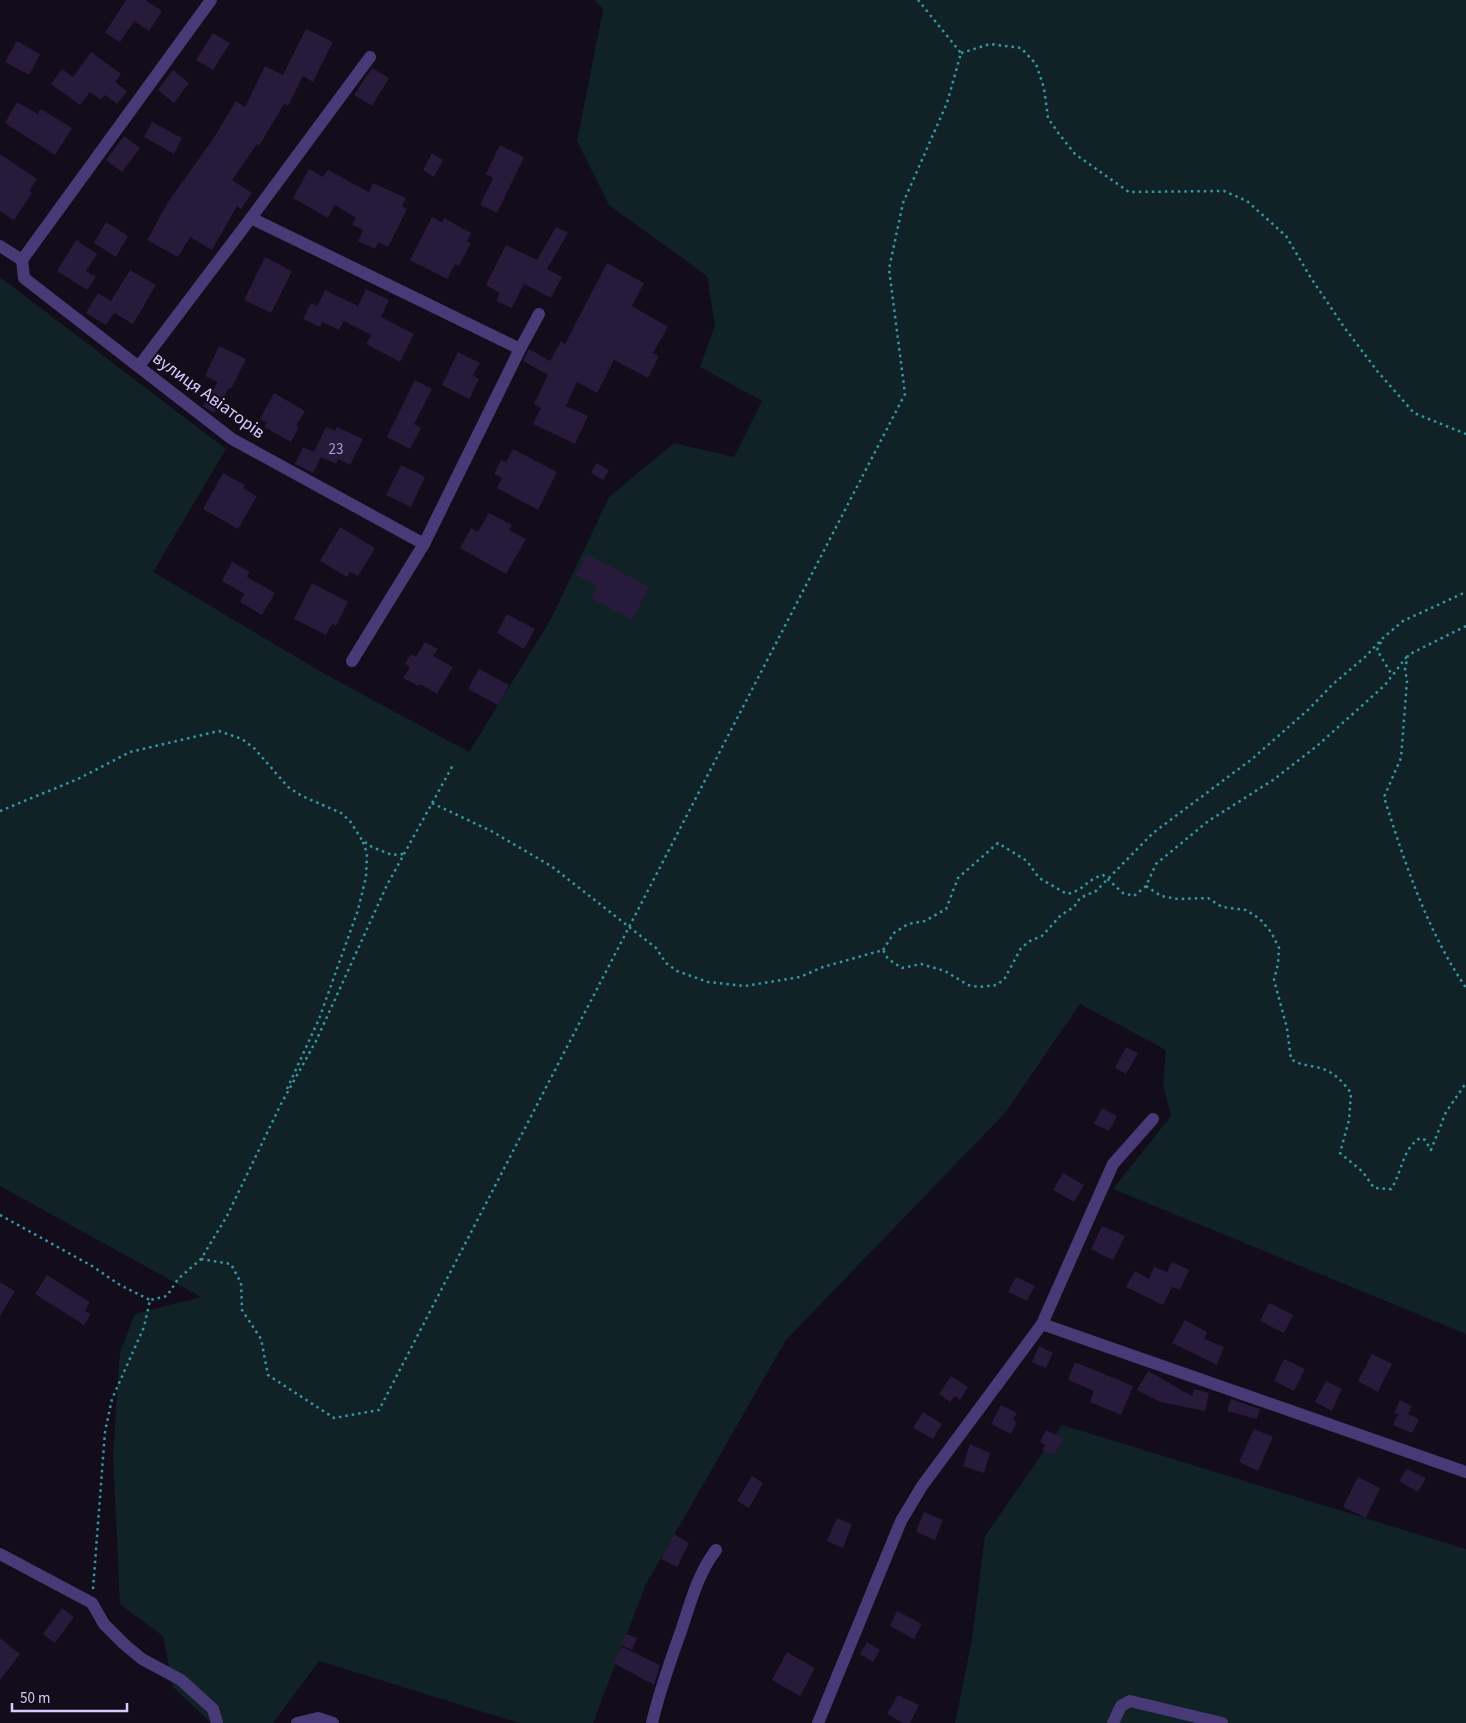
<svg xmlns="http://www.w3.org/2000/svg" width="1466" height="1723" font-family="'Source Sans 3',sans-serif">
  <style>
    .green { fill: #102225 }
    .building { fill: #271a3b }
    .lines { fill: none; stroke-linecap: round; stroke-linejoin: round }
    .path { stroke: #3497a5; stroke-width: 2.5; stroke-dasharray: 2.5 4; stroke-linecap: butt }
    .minor { stroke: #483a77; stroke-width: 12 }
    .labels { text-anchor: middle; stroke-width: 4; stroke-linejoin: round; paint-order: stroke }
    .number-label { font-size: 15px; fill: #ac9ecb }
    .street-label { font-size: 18px; fill: #d9cafb; stroke: #120c1b }
  </style>
  <rect width="100%" height="100%" fill="#120c1b"/>
  <g class="green">
    <polygon points="594,0 1466,0 1466,1334 1113,1189 1171,1116 1163,1085 1166,1050 1080,1004 1005,1113 786,1340 646,1584 593,1723 519,1723 319,1661 273,1723 211,1723 173,1687 163,1636 120,1604 113,1455 120,1352 135,1314 201,1297 0,1186 0,277 226,449 153,572 325,674 469,752 551,619 609,497 674,443 734,457 762,401 700,367 715,325 707,276 609,205 577,141 603,9"/>
    <polygon points="1062,1425 1466,1549 1466,1723 955,1723 972,1640 985,1536"/>
  </g>
  <g class="building">
    <polygon points="126,0 145,0 162,11 149,31 134,21 120,42 105,33"/>
    <polygon points="306,29 333,42 313,82 303,76 288,106 284,104 259,146 257,144 232,180 252,193 241,209 237,206 212,250 190,237 178,257 147,240 168,202 213,139 236,101 245,107 265,66 283,75"/>
    <polygon points="213,33 230,43 213,70 196,60"/>
    <polygon points="17,41 40,54 29,75 5,62"/>
    <polygon points="91,52 121,74 115,82 127,91 117,104 105,95 101,100 90,92 80,105 51,84 62,69 73,77"/>
    <polygon points="372,68 389,78 372,106 354,95"/>
    <polygon points="173,70 189,83 174,103 158,90"/>
    <polygon points="17,102 38,114 41,109 72,128 55,155 5,123"/>
    <polygon points="152,122 182,138 174,154 144,137"/>
    <polygon points="124,136 140,148 122,172 106,160"/>
    <polygon points="500,145 524,157 497,213 480,205 493,178 486,174"/>
    <polygon points="432,153 443,160 434,177 423,170"/>
    <polygon points="0,154 37,179 29,191 32,193 14,220 0,211"/>
    <polygon points="309,169 323,177 328,170 369,192 373,183 406,198 402,206 407,209 388,247 378,242 375,249 358,241 363,230 352,225 356,218 335,205 328,218 293,198"/>
    <polygon points="432,217 442,222 444,218 471,233 467,242 471,243 459,266 455,264 447,279 410,260"/>
    <polygon points="106,222 128,236 116,257 94,243"/>
    <polygon points="556,227 568,233 547,269 562,277 551,298 524,284 512,308 496,301 500,293 486,285 506,245 537,260"/>
    <polygon points="76,240 97,254 86,271 96,277 87,290 57,271"/>
    <polygon points="265,257 292,271 271,313 244,300"/>
    <polygon points="607,263 644,283 632,306 668,327 653,353 659,356 648,378 614,360 597,393 577,382 566,406 588,416 575,444 533,424 541,408 534,404 548,375 523,361 529,349 550,361 561,341 565,344"/>
    <polygon points="130,270 156,285 133,324 114,313 106,325 86,313 98,293 111,301"/>
    <polygon points="366,289 389,300 381,317 414,334 400,362 366,344 371,335 344,321 339,330 322,322 320,327 303,319 311,303 317,306 325,290 358,306"/>
    <polygon points="219,346 246,359 231,389 229,388 214,413 203,406 218,382 205,376"/>
    <polygon points="458,352 480,363 473,375 479,379 469,399 442,385"/>
    <polygon points="415,380 432,389 414,424 421,428 410,449 387,437"/>
    <polygon points="274,393 305,411 296,426 299,427 291,442 264,427 267,423 260,419"/>
    <polygon points="326,427 335,431 337,427 363,439 350,465 338,459 336,464 321,457 313,473 295,464 303,447 314,452"/>
    <polygon points="513,449 557,472 538,510 497,488 502,478 494,474 501,460 506,462"/>
    <polygon points="596,463 609,470 603,480 591,473"/>
    <polygon points="401,465 425,477 411,507 386,495"/>
    <polygon points="223,473 245,485 243,488 257,496 238,529 203,509"/>
    <polygon points="489,513 512,525 509,530 526,539 506,574 460,548 471,528 478,532"/>
    <polygon points="340,527 375,548 358,576 350,572 347,577 320,561"/>
    <polygon points="587,554 649,587 632,620 591,598 597,586 576,575"/>
    <polygon points="232,562 250,572 247,577 275,593 262,615 240,602 245,594 222,581"/>
    <polygon points="312,583 348,602 336,626 332,624 326,635 294,619"/>
    <polygon points="507,614 535,629 524,649 497,633"/>
    <polygon points="425,642 438,649 433,656 453,667 437,694 420,684 418,686 403,678 410,667 405,664 411,654 416,657"/>
    <polygon points="479,669 509,685 498,705 468,689"/>
    <polygon points="1126,1047 1138,1053 1126,1074 1115,1068"/>
    <polygon points="1102,1108 1117,1116 1109,1131 1094,1124"/>
    <polygon points="1063,1173 1084,1185 1074,1202 1053,1190"/>
    <polygon points="1102,1226 1125,1236 1113,1260 1091,1249"/>
    <polygon points="1172,1262 1189,1270 1180,1290 1172,1287 1163,1305 1126,1287 1135,1271 1149,1279 1154,1267 1167,1272"/>
    <polygon points="47,1275 90,1302 85,1311 91,1314 84,1325 35,1294"/>
    <polygon points="1016,1277 1035,1286 1027,1301 1008,1292"/>
    <polygon points="0,1282 15,1291 0,1316"/>
    <polygon points="1269,1303 1293,1315 1284,1333 1260,1321"/>
    <polygon points="1185,1320 1207,1332 1204,1339 1224,1347 1217,1365 1172,1343"/>
    <polygon points="1039,1346 1053,1353 1046,1368 1032,1362"/>
    <polygon points="1372,1354 1392,1364 1378,1392 1358,1381"/>
    <polygon points="1284,1359 1305,1369 1294,1391 1274,1381"/>
    <polygon points="1075,1362 1133,1386 1121,1415 1090,1402 1094,1391 1068,1380"/>
    <polygon points="1148,1371 1192,1396 1194,1389 1209,1393 1205,1411 1160,1402 1137,1390"/>
    <polygon points="951,1376 968,1387 960,1400 955,1396 950,1402 939,1394"/>
    <polygon points="1326,1381 1342,1389 1332,1411 1315,1402"/>
    <polygon points="1231,1399 1260,1409 1257,1419 1227,1411"/>
    <polygon points="1400,1400 1412,1406 1408,1414 1419,1419 1412,1433 1393,1425 1398,1414 1394,1413"/>
    <polygon points="1001,1405 1017,1413 1013,1420 1017,1422 1011,1434 991,1424"/>
    <polygon points="923,1412 942,1424 933,1439 913,1428"/>
    <polygon points="1254,1429 1273,1437 1258,1471 1239,1462"/>
    <polygon points="1046,1430 1064,1439 1054,1455 1042,1450 1045,1445 1040,1442"/>
    <polygon points="970,1444 990,1453 984,1473 963,1466"/>
    <polygon points="1407,1469 1426,1478 1418,1492 1399,1481"/>
    <polygon points="752,1476 763,1483 749,1508 737,1501"/>
    <polygon points="1358,1477 1380,1488 1366,1518 1343,1507"/>
    <polygon points="924,1512 943,1520 935,1540 916,1532"/>
    <polygon points="837,1518 852,1524 843,1548 827,1541"/>
    <polygon points="674,1534 689,1543 677,1567 661,1559"/>
    <polygon points="62,1608 74,1617 55,1643 43,1634"/>
    <polygon points="897,1611 922,1624 914,1639 890,1626"/>
    <polygon points="626,1634 637,1638 632,1650 621,1645"/>
    <polygon points="0,1638 20,1654 0,1680"/>
    <polygon points="867,1642 880,1650 873,1662 860,1654"/>
    <polygon points="622,1647 660,1665 654,1685 613,1663"/>
    <polygon points="787,1652 815,1668 800,1696 772,1680"/>
    <polygon points="898,1695 919,1705 910,1723 903,1723 887,1714"/>
  </g>
  <g class="lines">
    <g class="path">
      <polyline points="961,53 990,44 1021,48 1036,64 1044,88 1048,118 1059,134 1075,154 1129,192 1224,191 1247,201 1286,236 1311,278 1344,327 1378,372 1414,413 1466,434"/>
      <path d="M1466 626 1408 655 1405 669 1407 681 1401 758 1384 797C1405 864 1427 930 1466 988"/>
      <polyline points="1381,642 1377,650 1392,675"/>
      <polyline points="432,803 493,832 551,866 656,948 666,963 677,971 708,982 745,986 800,977 823,967 883,950 888,959 902,968 921,964 945,971 968,985 979,987 997,985 1005,978 1021,948 1030,941 1042,936 1061,915 1074,907 1080,898 1096,891 1153,833 1252,759 1309,709 1333,684 1365,657 1383,638 1403,621 1466,592"/>
      <polyline points="0,811 78,779 130,752 219,731 242,739 255,749 288,787 302,796 341,813 350,821 362,840 372,847 392,855 404,854"/>
      <path d="M1146 886 1161 896 1178 899 1208 898 1222 907 1246 910 1260 919 1271 932 1279 948 1278 964 1274 980 1287 1028 1291 1059C1302 1067 1316 1065 1328 1071 1338 1076 1345 1085 1351 1093L1349 1120 1340 1153 1363 1172 1374 1188 1391 1189C1402 1173 1402 1149 1420 1138L1425 1140 1431 1150 1446 1112 1466 1083"/>
      <path d="M883 950 894 933 908 924 925 921 946 909 958 878 998 843 1027 861 1039 878 1067 894C1085 890 1087 879 1103 875L1123 893 1134 896 1146 886 1156 864 1207 822 1273 780 1317 746 1385 685 1408 655"/>
      <polyline points="287,1089 319,1019 358,910 366,877 367,853 362,840"/>
      <polyline points="0,1215 92,1266 120,1285 150,1300"/>
      <polyline points="201,1259 231,1264 241,1283 242,1310 261,1339 268,1375 334,1418 379,1410 905,394 889,269 903,203 947,103 961,53 918,0"/>
      <polyline points="93,1589 105,1432 112,1399 144,1327 150,1300 167,1296 178,1279 201,1259 227,1216 281,1104 316,1041 387,885 453,765"/>
    </g>
    <g class="minor">
      <polyline points="251,218 370,57"/>
      <polyline points="0,246 22,260 24,278 232,439 424,544"/>
      <polyline points="22,260 211,0"/>
      <polyline points="520,349 539,314"/>
      <polyline points="139,366 251,218 520,349 424,544 352,661"/>
      <polyline points="1042,1324 1113,1164 1153,1119"/>
      <polyline points="0,1554 92,1603 104,1624 124,1644 142,1659 181,1680 213,1709 217,1723"/>
      <polyline points="297,1723 318,1718 333,1723"/>
      <path d="M652 1723C659 1692 670 1662 681 1631 690 1604 698 1573 716 1550"/>
      <polyline points="818,1723 901,1521 922,1486 1042,1324 1466,1472"/>
      <polyline points="1113,1723 1121,1706 1130,1701 1222,1723"/>
    </g>
  </g>
  <g class="labels">
    <g class="number-label">
      <text x="336" y="454">23</text>
    </g>
    <g class="street-label">
      <text transform="translate(209 395) rotate(36)" y="6">вулиця Авіаторів</text>
    </g>
  </g>
  <path d="M12 1703v8h115v-8" fill="none" stroke="#d9cafb" stroke-width="2.5"/>
  <text x="20" y="1703" font-size="15" fill="#d9cafb" stroke="#120c1b" stroke-width="4" paint-order="stroke">50 m</text>
</svg>
